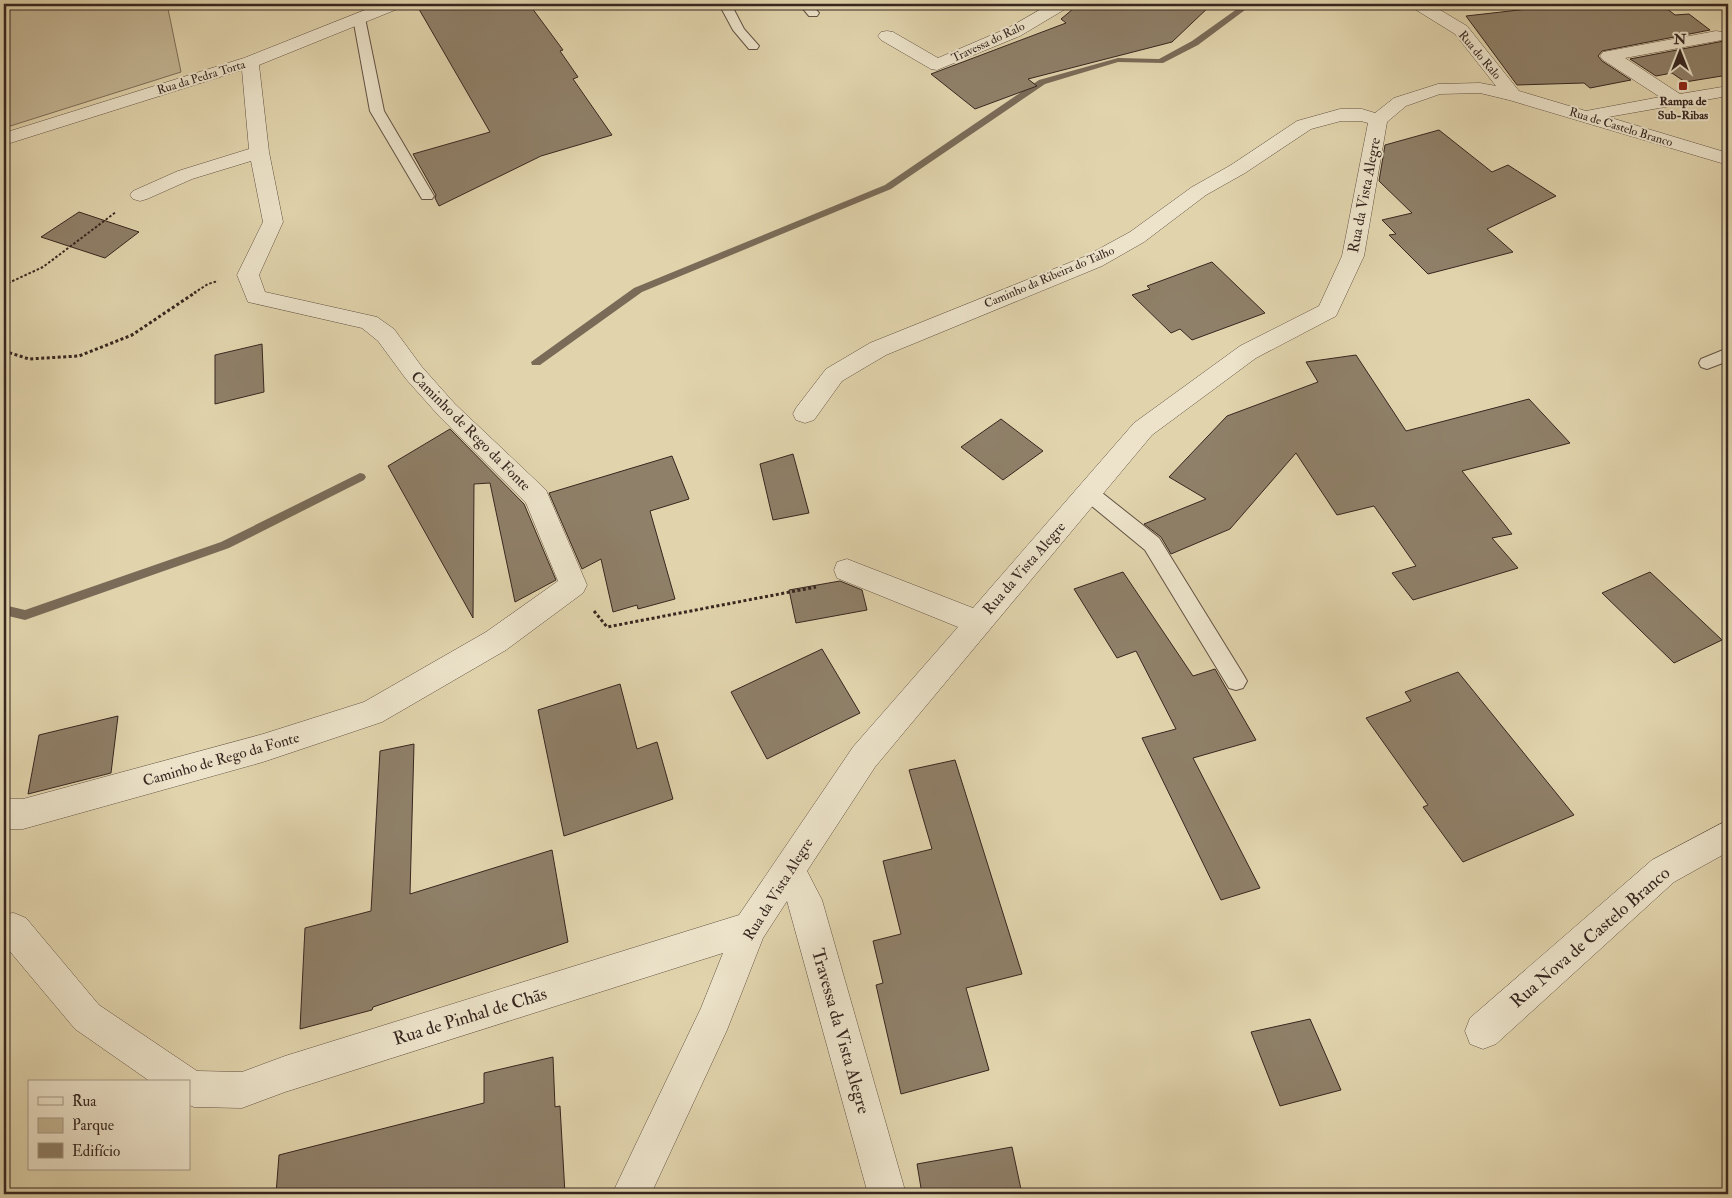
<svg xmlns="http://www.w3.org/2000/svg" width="1732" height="1198" font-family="'IM FELL Double Pica',serif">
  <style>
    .green { fill: #c4b695; stroke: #7e6e5a }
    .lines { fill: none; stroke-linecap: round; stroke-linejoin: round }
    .stream { fill: #7a6b58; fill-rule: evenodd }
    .building { fill: #8f8069; stroke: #372620 }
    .service-casing { stroke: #625243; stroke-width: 2 }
    .minor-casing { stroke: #625243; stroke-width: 1 }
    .path-far1 { stroke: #372620; stroke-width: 2; stroke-dasharray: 2.5 2; stroke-linecap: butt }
    .path { stroke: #372620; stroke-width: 3; stroke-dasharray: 3 2.5; stroke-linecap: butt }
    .service { fill: #ece3ca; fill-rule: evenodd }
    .minor { fill: #ece3ca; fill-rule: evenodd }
    .poi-dot { fill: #8f2418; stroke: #ece3ca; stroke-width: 2 }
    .labels { text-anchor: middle; stroke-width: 4; stroke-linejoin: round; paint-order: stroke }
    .far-street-label { font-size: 12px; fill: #372620; stroke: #ece3ca }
    .far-poi-label { font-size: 12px; font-weight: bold; fill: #372620; stroke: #ece3ca }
    .street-label { font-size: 15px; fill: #372620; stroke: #ece3ca }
    .near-street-label { font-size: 18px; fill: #372620; stroke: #ece3ca }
  </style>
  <rect width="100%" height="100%" fill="#e1d4ad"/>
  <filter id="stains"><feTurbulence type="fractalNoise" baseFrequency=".004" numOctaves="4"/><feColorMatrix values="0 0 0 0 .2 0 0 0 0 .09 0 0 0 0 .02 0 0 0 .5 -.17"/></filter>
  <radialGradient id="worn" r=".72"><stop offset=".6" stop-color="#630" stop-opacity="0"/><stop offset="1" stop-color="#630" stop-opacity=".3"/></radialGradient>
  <polygon class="green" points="4,4 167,4 181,72 4,128"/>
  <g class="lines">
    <g class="stream">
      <polygon points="1244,4 1253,4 1198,45 1163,63 1118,62 1045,84 891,189 642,292 540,365 532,365 531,362 634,288 885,185 1039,80 1118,58 1159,59 1192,41"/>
      <polygon points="360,473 364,474 366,477 364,480 229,548 25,620 4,615 4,605 25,610 221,542"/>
    </g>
  </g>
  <g class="building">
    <polygon points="416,4 529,4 563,50 560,51 578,77 573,79 612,135 541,156 439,206 435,198 436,195 413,154 490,132"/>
    <polygon points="1079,4 1212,4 1172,42 1028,79 1037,86 975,109 931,74 1066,23 1061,19"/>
    <polygon points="1572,4 1661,4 1675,15 1689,14 1710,30 1602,51 1598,56 1602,61 1631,80 1590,88 1584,83 1517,85 1466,16"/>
    <polygon points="1724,41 1728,45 1728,75 1685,82 1672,73 1656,76 1630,59"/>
    <polygon points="1439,130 1492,172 1508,165 1556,196 1487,229 1513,252 1428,274 1389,235 1396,234 1382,220 1412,213 1379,181 1385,145"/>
    <polygon points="79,212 139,232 105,258 41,237"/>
    <polygon points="1212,262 1265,313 1192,340 1180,329 1171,333 1132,295 1150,289 1147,286"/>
    <polygon points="262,344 264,392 215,404 215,355"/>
    <polygon points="1356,355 1406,431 1529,399 1570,443 1462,471 1512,534 1492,538 1518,568 1413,600 1392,573 1416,566 1374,506 1337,515 1296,453 1230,529 1171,554 1161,537 1144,524 1206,499 1169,477 1227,416 1318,382 1306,362"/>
    <polygon points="1001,419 1043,451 1003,480 961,447"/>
    <polygon points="450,429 524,504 556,580 515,602 490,483 474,484 473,618 388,466"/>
    <polygon points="793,454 809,513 773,520 760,464"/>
    <polygon points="672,456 689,499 650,511 675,599 638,609 637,605 613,612 601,559 582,569 549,493"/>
    <polygon points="1123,572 1193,676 1215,669 1256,740 1193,758 1260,888 1221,900 1142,738 1176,729 1136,651 1117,658 1074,589"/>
    <polygon points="1650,572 1722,640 1674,663 1602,593"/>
    <polygon points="840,581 862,590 867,610 796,623 789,590"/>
    <polygon points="822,649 860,713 767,759 731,692"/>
    <polygon points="1458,672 1574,815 1463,862 1423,807 1428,805 1366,718 1411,701 1405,692"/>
    <polygon points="620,684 637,749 657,742 673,799 564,836 538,710"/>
    <polygon points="118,716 111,773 28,794 39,735"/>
    <polygon points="414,744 410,894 552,850 568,942 373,1007 372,1010 300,1029 305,928 371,911 380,751"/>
    <polygon points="955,760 1022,974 966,988 989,1070 901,1094 876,985 883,983 873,941 901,934 883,861 932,849 909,770"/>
    <polygon points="1310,1019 1341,1090 1280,1106 1251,1032"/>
    <polygon points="553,1057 555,1107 560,1106 565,1194 276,1194 279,1155 484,1103 484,1073"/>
    <polygon points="1012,1147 1022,1194 922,1194 917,1164"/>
  </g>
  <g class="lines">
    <defs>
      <g id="service">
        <polygon points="719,4 731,4 744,29 759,46 757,49 749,49 733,30"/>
        <polygon points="799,4 811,4 819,13 817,16 809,16"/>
        <polygon points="359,14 365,18 384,111 434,196 432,199 422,199 370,111 353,18"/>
        <polygon points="1728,348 1728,361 1707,369 1701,367 1699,363 1701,359"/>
        <polygon points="1089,486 1096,488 1159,538 1243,674 1247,681 1243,688 1236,690 1229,688 1145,550 1082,498 1080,493 1082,488"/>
      </g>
      <g id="minor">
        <polygon points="380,4 402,4 400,8 259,65 269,152 283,222 259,275 265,292 377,317 394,329 422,367 455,404 546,490 587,585 583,593 506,650 382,722 263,762 23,829 4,829 4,799 23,799 263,734 364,702 486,632 558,581 526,503 439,416 406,379 378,341 362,328 248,302 237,275 263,222 251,161 192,179 147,199 140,201 133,199 130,195 133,191 178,171 249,149 242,70 4,145 4,133 244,58"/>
        <polygon points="1050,4 1069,4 1067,8 1020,36 937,70 931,69 881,40 878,36 881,32 887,31 893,32 938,58 1008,28"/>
        <polygon points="1411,4 1430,4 1467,26 1519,91 1586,111 1660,97 1603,60 1600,56 1603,52 1716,31 1722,32 1725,36 1722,40 1625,58 1680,94 1728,86 1728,96 1608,117 1728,153 1728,165 1509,100 1480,93 1440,94 1406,106 1387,122 1364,256 1336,316 1256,358 1152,435 875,767 807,871 822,900 906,1194 868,1194 787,901 763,938 727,1030 651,1194 612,1194 701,1008 723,953 285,1092 242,1108 194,1107 189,1105 189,1082 151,1082 75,1029 7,948 4,948 4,914 14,913 26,918 99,1005 197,1071 242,1072 285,1056 739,915 853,747 958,627 837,578 834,570 837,562 847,559 973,608 1134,423 1240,346 1319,306 1342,256 1368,123 1361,121 1341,121 1311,129 1245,173 1206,195 1144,242 1102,266 886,355 842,381 814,420 805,423 796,420 793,414 796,408 826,369 870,343 1086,256 1130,232 1192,187 1231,165 1297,121 1340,109 1362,109 1375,113 1394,98 1438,84 1480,83 1496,86 1455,34 1413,8"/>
        <polygon points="1728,820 1728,852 1674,882 1496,1044 1483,1049 1470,1044 1465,1031 1470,1018 1652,860"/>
      </g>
    </defs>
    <use href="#service" class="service-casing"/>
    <use href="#minor" class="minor-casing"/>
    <g class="path-far1">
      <polyline points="4,285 43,267 116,212"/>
      <polyline points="194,293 208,284 218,281"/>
    </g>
    <g class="path">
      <polyline points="4,351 29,359 79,356 132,335 196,292"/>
      <polyline points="594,611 607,627 816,587"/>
    </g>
    <use href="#service" class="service"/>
    <use href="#minor" class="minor"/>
  </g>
  <rect class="poi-dot" x="1678" y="81" width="10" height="10" rx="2.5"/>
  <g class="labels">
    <g class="far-street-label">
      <text transform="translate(988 42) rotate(-25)" y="4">Travessa do Ralo</text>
      <text transform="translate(1480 55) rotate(50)" y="4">Rua do Ralo</text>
      <text transform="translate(201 77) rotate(-17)" y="4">Rua da Pedra Torta</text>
      <text transform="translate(1621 127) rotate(17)" y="4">Rua de Castelo Branco</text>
      <text transform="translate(1049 277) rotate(-23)" y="4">Caminho da Ribeira do Talho</text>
    </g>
    <g class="far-poi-label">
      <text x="1683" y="105">Rampa de<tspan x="1683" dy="14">Sub-Ribas</tspan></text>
    </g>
    <g class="street-label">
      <text transform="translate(1364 195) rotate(-79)" y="5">Rua da Vista Alegre</text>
      <text transform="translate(471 431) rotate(45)" y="5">Caminho de Rego da Fonte</text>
      <text transform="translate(1024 568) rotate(-49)" y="5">Rua da Vista Alegre</text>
      <text transform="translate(221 759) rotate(-16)" y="5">Caminho de Rego da Fonte</text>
      <text transform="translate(778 889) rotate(-58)" y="5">Rua da Vista Alegre</text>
    </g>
    <g class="near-street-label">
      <text transform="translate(1590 937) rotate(-41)" y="6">Rua Nova de Castelo Branco</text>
      <text transform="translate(470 1016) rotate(-17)" y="6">Rua de Pinhal de Chãs</text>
      <text transform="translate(841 1031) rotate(74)" y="6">Travessa da Vista Alegre</text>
    </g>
  </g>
  <rect width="1732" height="1198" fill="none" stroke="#e1d4ad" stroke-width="20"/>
  <rect x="5" y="5" width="1722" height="1188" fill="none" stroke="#372620" stroke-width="2.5"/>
  <rect x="10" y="10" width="1712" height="1178" fill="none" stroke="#372620"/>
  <rect x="28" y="1080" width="162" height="90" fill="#ece3ca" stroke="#a49786"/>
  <rect x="38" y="1097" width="25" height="8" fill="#ece3ca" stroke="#a49786"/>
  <text x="72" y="1106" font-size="15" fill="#372620">Rua</text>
  <rect x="38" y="1118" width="25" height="15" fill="#c4b695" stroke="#a49786"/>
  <text x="72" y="1130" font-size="15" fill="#372620">Parque</text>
  <rect x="38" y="1143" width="25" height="15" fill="#8f8069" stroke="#a49786"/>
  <text x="72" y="1156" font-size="15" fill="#372620">Edifício</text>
  <g transform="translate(1680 52)" stroke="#ece3ca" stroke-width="4" paint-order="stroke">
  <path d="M0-4L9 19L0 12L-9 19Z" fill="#372620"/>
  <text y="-8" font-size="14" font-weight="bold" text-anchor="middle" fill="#372620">N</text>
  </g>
  <rect width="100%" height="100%" filter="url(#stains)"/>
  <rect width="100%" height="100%" fill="url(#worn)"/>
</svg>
